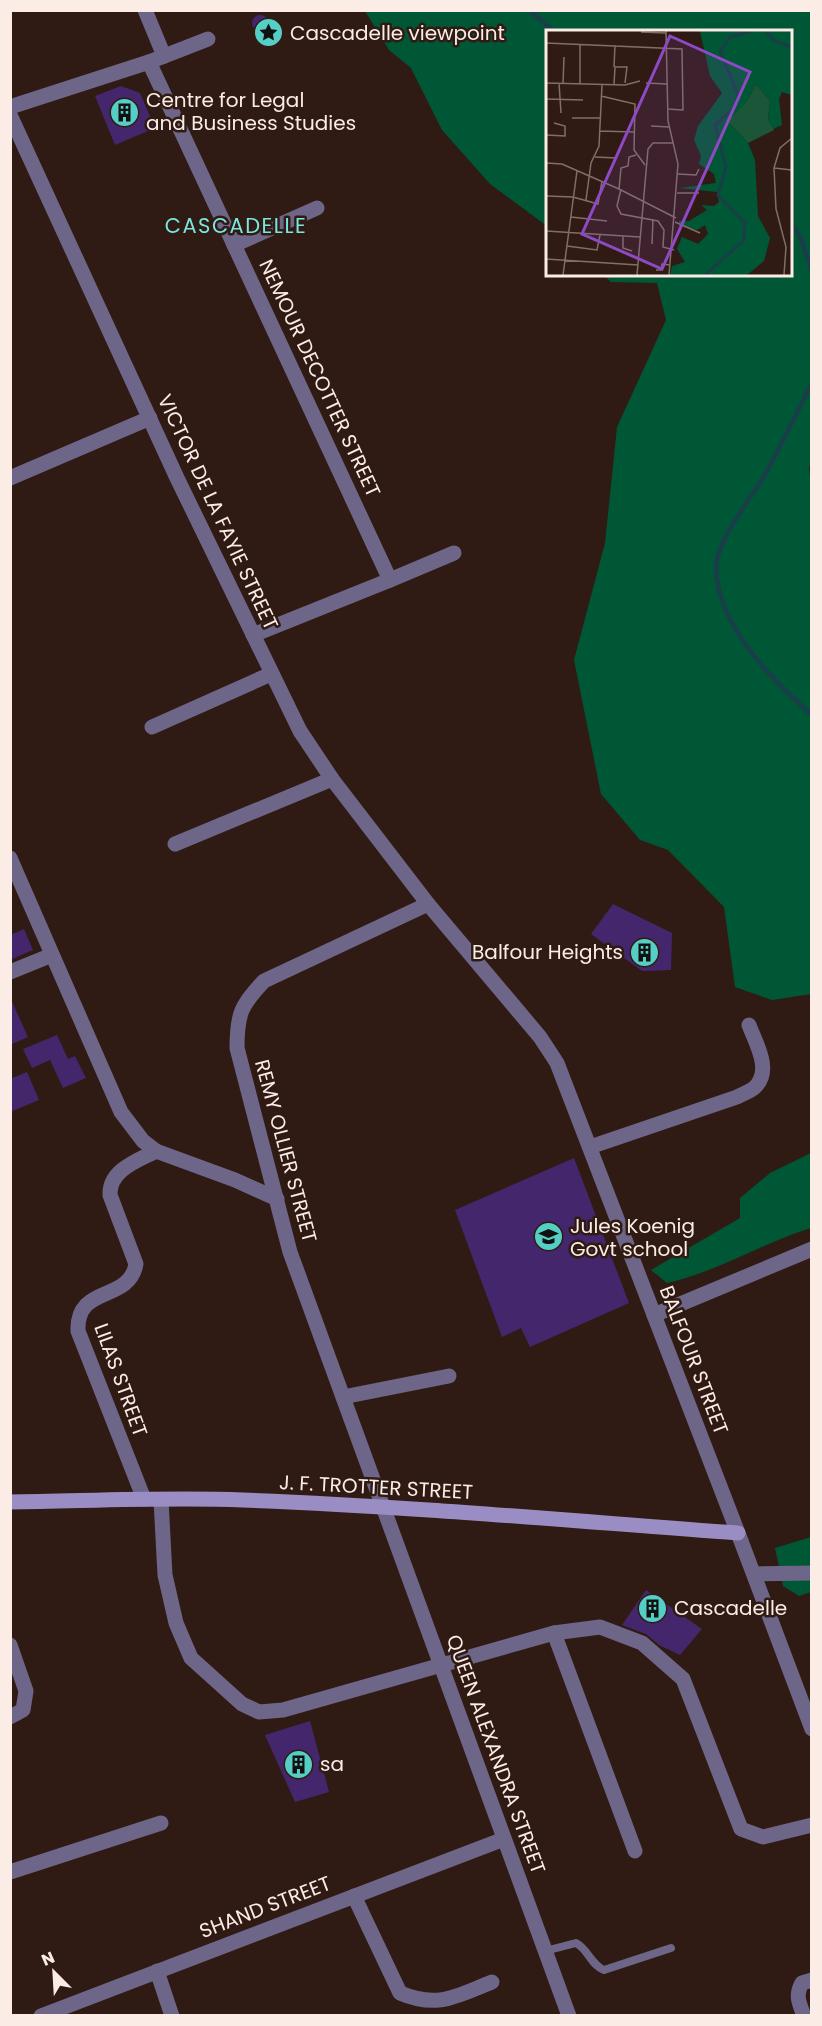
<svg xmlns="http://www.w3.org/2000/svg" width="822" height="2026" font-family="Poppins,sans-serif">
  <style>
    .forest { fill: #005735 }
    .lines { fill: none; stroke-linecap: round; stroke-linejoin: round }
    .stream { stroke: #1a3d4a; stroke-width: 4.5 }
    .building { fill: #44266c }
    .lane { stroke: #6e6688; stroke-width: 8 }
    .street { stroke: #6e6688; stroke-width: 15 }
    .secondary { stroke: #9a8dc3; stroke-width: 15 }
    .labels { text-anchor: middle; stroke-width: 5; stroke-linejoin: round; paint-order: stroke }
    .poi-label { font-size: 20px; fill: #fbece6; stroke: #2f1b13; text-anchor: start }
    .street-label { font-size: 20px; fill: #fbece6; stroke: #2f1b13 }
    .neighbourhood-label { font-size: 21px; letter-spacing: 1.5px; fill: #7be6de; stroke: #2f1b13 }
    .inset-river { fill: none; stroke: #1a3d4a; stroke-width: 3 }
    .inset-road { fill: none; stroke: #816f67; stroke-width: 1.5 }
    .view { fill: #8e49c5; fill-opacity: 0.15; stroke: #8e49c5; stroke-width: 3 }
    .inset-edge { fill: none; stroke: #fbece6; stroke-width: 3 }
  </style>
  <rect width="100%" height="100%" fill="#2f1b13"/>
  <g class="forest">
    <polygon points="365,11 811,11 812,460 809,467 812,499 811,994 772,1000 735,987 724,907 668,850 640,840 601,794 574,660 605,543 617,427 666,320 657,283 611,282 604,275 790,274 790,32 548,32 547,226 490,184 442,130 411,68 389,50"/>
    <path d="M811 1153V1228C762 1243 717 1272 667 1283L651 1270 740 1218V1198L770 1173Z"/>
    <polygon points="811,1537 811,1592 799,1596 783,1586 775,1548"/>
  </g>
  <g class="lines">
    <g class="stream">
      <polyline points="529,10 555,32"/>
      <polyline points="790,223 800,236 812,272"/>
      <path d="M812 383C797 412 783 441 768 469 754 496 715 540 716 569 718 626 772 680 812 715"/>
    </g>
  </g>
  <g class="building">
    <circle cx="260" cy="23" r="8"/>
    <polygon points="121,86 140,93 155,128 115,145 95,96"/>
    <polygon points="613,904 672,933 671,970 642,971 591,934"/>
    <polygon points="24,929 33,950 10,960 10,935"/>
    <polygon points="10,997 28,1037 10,1045"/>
    <polygon points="57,1035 68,1059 75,1056 86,1078 63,1088 50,1060 32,1068 23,1049"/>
    <polygon points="27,1072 39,1100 10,1112 10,1079"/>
    <polygon points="574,1158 629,1303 530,1347 521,1328 502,1337 455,1210"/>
    <polygon points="646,1590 702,1629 680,1655 659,1645 646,1634 622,1625"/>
    <polygon points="310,1721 329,1792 295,1802 265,1735"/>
  </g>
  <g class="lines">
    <path class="lane" d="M545 1951 576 1943C588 1949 591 1965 604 1970L671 1948"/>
    <g class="street">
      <polyline points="145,10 164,56"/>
      <polyline points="149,62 208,39"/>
      <polyline points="10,107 149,62 390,580 253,635"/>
      <polyline points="10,115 177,478 300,731 332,779 428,904 540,1037 557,1063 738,1533 812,1729"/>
      <polyline points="234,245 317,208"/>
      <polyline points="10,478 150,418"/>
      <polyline points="390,580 454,553"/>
      <polyline points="152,727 271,674"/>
      <polyline points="175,844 332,779"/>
      <polyline points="10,858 121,1112 143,1141 156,1151 235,1180 277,1199"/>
      <path d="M428 904 264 981C241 1005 237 1014 237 1048L290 1252 569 2016"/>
      <polyline points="10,972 52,955"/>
      <path d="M590 1147 737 1097C742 1094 749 1092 754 1088 773 1071 756 1044 749 1025"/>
      <polyline points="654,1315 812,1249"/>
      <polyline points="343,1397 449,1376"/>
      <path d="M144 1499 78 1331C76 1284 129 1303 136 1264L110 1195C109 1170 137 1161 156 1151"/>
      <polyline points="161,1500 165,1575 176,1623 191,1658 242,1704 259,1712 283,1710 554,1633 600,1627 642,1643 683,1679 741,1829 763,1837 812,1825"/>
      <polyline points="754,1574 812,1573"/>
      <polyline points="554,1633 635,1851"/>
      <polyline points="10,1645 26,1691 23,1710 10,1717"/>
      <polyline points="10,1872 161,1823"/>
      <path d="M354 1896 400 1993C438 2009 456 1996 492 1982"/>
      <polyline points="157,1971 172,2016"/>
      <polyline points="41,2016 504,1839"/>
      <path d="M804 2016C799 2003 795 1995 802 1983L812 1980"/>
    </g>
    <path class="secondary" d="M10 1502C88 1501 166 1497 243 1500 408 1506 573 1521 738 1533"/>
  </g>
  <defs>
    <symbol id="sight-disc" viewBox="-11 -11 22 22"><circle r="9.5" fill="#55cec6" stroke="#2f1b13"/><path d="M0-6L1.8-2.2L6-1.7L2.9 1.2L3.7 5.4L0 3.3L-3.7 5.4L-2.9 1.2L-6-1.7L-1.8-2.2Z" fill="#111"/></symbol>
    <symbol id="building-disc" viewBox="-11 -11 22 22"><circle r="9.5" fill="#55cec6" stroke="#2f1b13"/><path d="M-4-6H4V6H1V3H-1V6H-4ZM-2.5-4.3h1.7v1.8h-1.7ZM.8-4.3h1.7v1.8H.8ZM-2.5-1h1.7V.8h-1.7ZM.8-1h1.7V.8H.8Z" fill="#111"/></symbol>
    <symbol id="school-disc" viewBox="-11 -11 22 22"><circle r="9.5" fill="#55cec6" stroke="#2f1b13"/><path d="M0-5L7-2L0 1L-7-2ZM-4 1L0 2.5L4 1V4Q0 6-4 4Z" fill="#111"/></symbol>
  </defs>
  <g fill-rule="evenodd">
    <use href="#sight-disc" x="252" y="16" width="33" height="33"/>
    <use href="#building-disc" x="108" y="96" width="33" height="33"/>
    <use href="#building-disc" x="628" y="936" width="33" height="33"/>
    <use href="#school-disc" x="532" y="1220" width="33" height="33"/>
    <use href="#building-disc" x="636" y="1592" width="33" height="33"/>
    <use href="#building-disc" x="282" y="1748" width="33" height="33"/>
  </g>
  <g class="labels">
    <g class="poi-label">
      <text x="290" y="40">Cascadelle viewpoint</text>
      <text x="146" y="107">Centre for Legal<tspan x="146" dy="23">and Business Studies</tspan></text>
      <text x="623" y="959" text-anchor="end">Balfour Heights</text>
      <text x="570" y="1233">Jules Koenig<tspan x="570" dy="23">Govt school</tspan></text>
      <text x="674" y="1615">Cascadelle</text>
      <text x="320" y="1771">sa</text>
    </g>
    <g class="street-label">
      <text transform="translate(320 378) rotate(65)" y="7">NEMOUR DECOTTER STREET</text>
      <text transform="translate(218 512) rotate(65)" y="7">VICTOR DE LA FAYIE STREET</text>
      <text transform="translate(286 1151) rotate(75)" y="7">REMY OLLIER STREET</text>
      <text transform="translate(694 1360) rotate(69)" y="7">BALFOUR STREET</text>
      <text transform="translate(121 1380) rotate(70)" y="7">LILAS STREET</text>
      <text transform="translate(376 1487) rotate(3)" y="7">J. F. TROTTER STREET</text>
      <text transform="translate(496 1754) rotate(70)" y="7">QUEEN ALEXANDRA STREET</text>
      <text transform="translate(265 1907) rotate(-21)" y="7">SHAND STREET</text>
    </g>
    <g class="neighbourhood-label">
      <text x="236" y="233">CASCADELLE</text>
    </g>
  </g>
  <g transform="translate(546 30)">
    <rect width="246" height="246" fill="#2f1b13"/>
    <path d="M210 54 224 71 222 89 228 100 202 113 181 91 203 68Z" fill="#1c5639"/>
    <path d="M154 1H246V65L236 62 233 69 236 95 227 99 222 89 224 71 210 54 201 72 181 91 202 113 209 130 212 186 224 208 218 231 201 245H124L126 236 139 232 131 219 136 207 152 214 162 204 159 195 151 200 133 196V191H143L161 180 155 175 168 176 173 172 171 162 133 158 170 153 168 144 153 134 155 126 148 110 152 96 176 63 164 46Z" fill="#005735"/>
    <path class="inset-river" d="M220 1 228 11 246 17M159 245 198 210 199 193 172 165 180 137 169 95 188 78 192 64 174 22 184 7 206 1"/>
    <path class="inset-road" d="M120 1 122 91 132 134 123 245M95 2 120 3M0 13 136 19 137 80 121 79M68 37 69 15M0 53 79 55 94 51M13 53 15 83M100 53 121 54M17 54 18 27M34 54V14M68 55 69 37H81L79 53M55 66 89 74 88 120 99 135M0 69 37 70M26 88H54M105 96 123 97M54 101 88 102M0 105 19 106V96L8 93M49 127 71 128M0 133 16 134 73 159 130 188M228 138 246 140M132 144 150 145 153 139M73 159 75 138 82 136 83 127 90 125M75 159 71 176 75 184 112 191 118 200 117 217 128 220M131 163H153M0 166 27 167 52 174 56 151M40 170 45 133 53 116 56 55M25 187 61 191M129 192 154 203M0 201 94 207M77 206V218L86 221M106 214 107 189M21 216 51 220 54 205M0 229 92 235M110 240H115L116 234 124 235M17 245 31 141M91 245 102 119 107 113H127M238 245 240 217 230 179 228 138 234 118 246 108"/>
    <path class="view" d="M124 6 204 42 116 239 36 204Z"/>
    <rect width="246" height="246" class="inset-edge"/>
  </g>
  <rect width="822" height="2026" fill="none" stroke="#fbece6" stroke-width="24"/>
  <g transform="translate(54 1972) rotate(336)" stroke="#2f1b13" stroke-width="4.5" paint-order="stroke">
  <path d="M0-4.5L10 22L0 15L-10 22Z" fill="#fbece6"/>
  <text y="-9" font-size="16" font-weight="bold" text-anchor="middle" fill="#fbece6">N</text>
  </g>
</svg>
